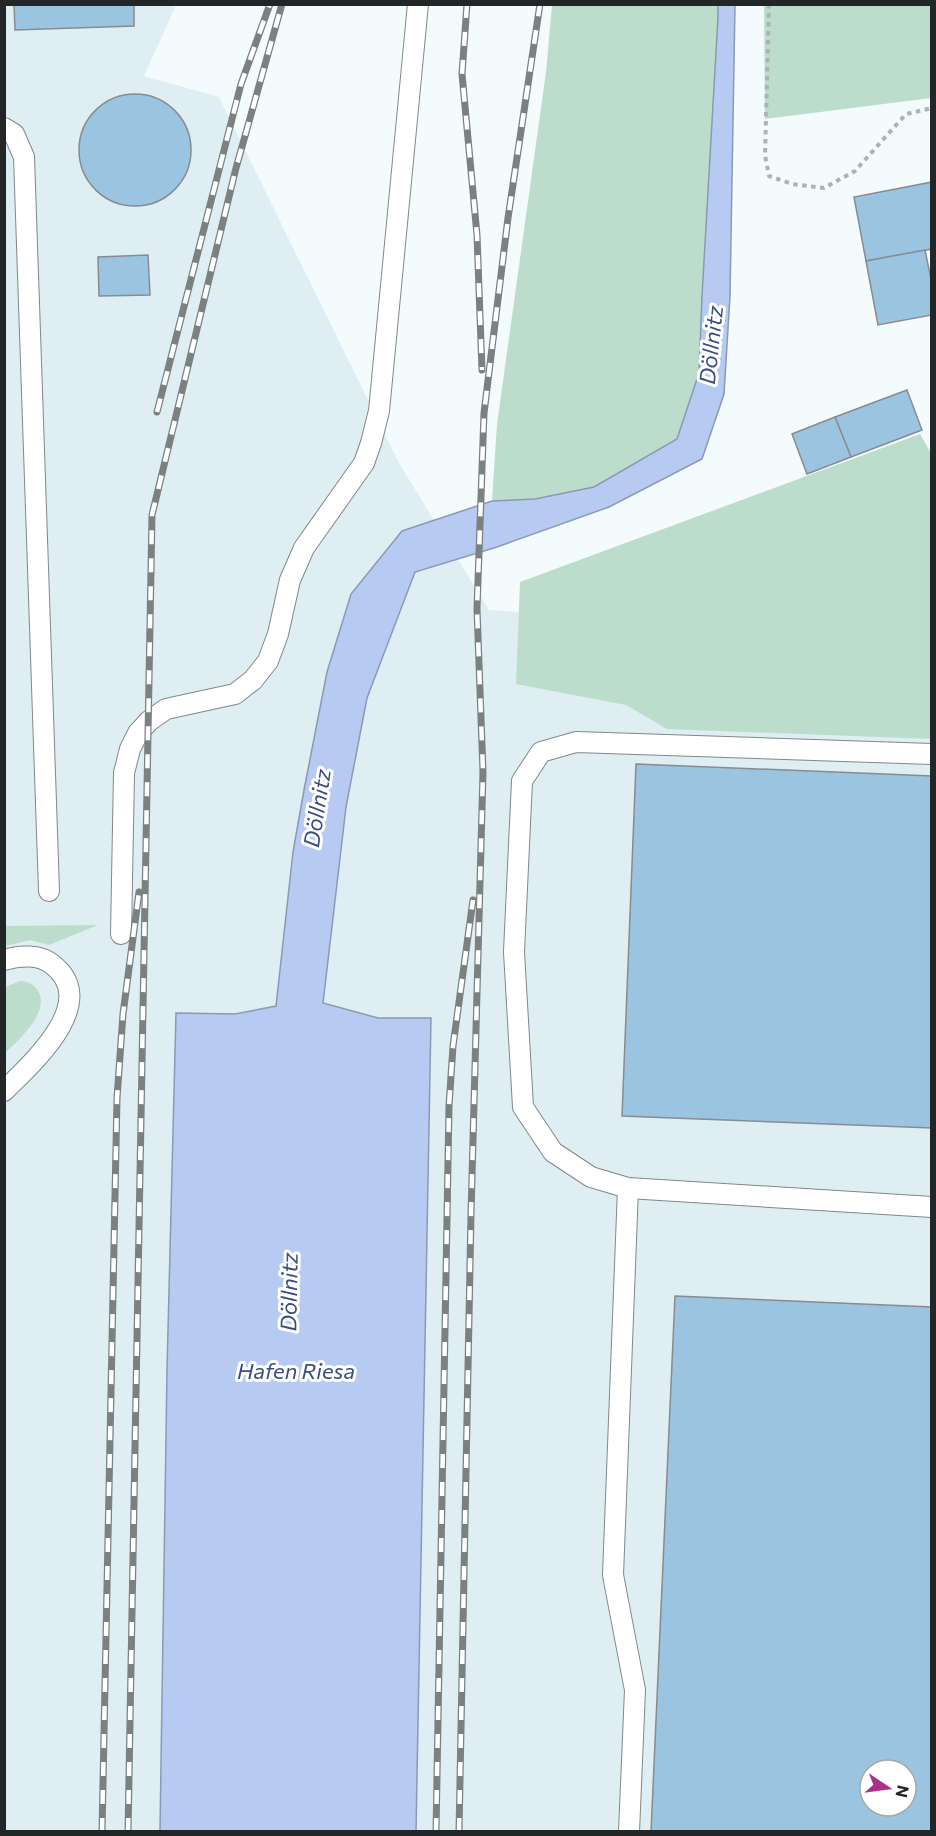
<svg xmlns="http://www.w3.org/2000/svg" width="936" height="1836" font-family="Commissioner,sans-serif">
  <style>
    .built { fill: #deeef2; fill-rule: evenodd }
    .green { fill: #bcddcc }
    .water { fill: #b7caf1; stroke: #8b99b4; stroke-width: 1.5 }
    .building { fill: #9bc4e1; stroke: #878c90; stroke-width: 1.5; fill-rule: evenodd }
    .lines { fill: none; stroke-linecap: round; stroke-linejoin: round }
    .service-casing { stroke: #818889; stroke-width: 22 }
    .path { stroke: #adb2b4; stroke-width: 4; stroke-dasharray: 4.5 4.5; stroke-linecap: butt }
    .service { stroke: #fff; stroke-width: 20 }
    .rail-casing { stroke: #7b8081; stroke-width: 7 }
    .rail { stroke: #fff; stroke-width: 4.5; stroke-dasharray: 14; stroke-linecap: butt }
    .labels { text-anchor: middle; stroke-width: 6; stroke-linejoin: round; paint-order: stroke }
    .water-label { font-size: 22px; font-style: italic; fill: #384e82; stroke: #fff }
  </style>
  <rect width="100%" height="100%" fill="#f4fbfd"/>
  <path class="built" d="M5 5H176L144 76 219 97 399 463 489 610 931 637V1831H416L431 1018H378L323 1003 276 1006 235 1014H229L170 1324 167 1370 160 1831 5 1832ZM870 1770H906V1806H870Z"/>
  <g class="green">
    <polygon points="552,5 718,5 718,17 702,296 699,373 677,439 594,487 535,499 492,501 497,424 546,72"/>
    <polygon points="764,5 931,5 931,98 765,119"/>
    <polygon points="920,434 932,455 931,739 667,729 626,705 516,684 520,582"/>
    <polygon points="98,925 49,945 30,940 5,946 5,926"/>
    <path d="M20 981C29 982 35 984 39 993 49 1013 18 1041 5 1053V987Z"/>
  </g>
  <polygon class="water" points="718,5 735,5 730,296 724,394 702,459 609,507 497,547 415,572 367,698 346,807 323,1003 378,1018 431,1018 416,1831 160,1831 167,1370 176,1013 235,1014 276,1006 293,852 304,790 327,672 351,594 402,531 492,501 535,499 594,487 677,439 699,373 702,296 718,17"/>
  <g class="building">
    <polygon points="14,4 134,4 134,26 15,30"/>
    <circle cx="135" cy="150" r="56"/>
    <polygon points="932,182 932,249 866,261 854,197"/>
    <polygon points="925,250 932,284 932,315 878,325 866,261"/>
    <polygon points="148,255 150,295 99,296 98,257"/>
    <polygon points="907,390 922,430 851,457 835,417"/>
    <polygon points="835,417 851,457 807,474 792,434"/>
    <polygon points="636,764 932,776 932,1128 622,1116"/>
    <path d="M675 1296 932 1307V1832H651ZM870 1770H906V1806H870Z"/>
  </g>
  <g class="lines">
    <defs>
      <g id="service">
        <polyline points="4,128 14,134 24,157 49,891"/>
        <polyline points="932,754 576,742 541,752 522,781 514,952 523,1107 553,1152 591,1177 628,1188 932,1207"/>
        <polyline points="121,934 124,773 130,749 138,733 149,721 166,709 235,694 253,680 268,661 278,634 290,580 304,548 364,463 371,443 379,411 418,4"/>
        <path d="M4 960C20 955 40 954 53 965 101 1003 31 1064 4 1091"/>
        <polyline points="628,1188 613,1575 635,1690 629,1832"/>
      </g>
    </defs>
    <use href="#service" class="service-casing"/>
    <polyline class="path" points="769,4 765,155 769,176 792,184 824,188 855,171 906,114 932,108"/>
    <use href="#service" class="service"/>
    <defs>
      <g id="rail">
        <polyline points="467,4 462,74 477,235 482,370"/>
        <polyline points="157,412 241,84 270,4"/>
        <polyline points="102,1832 117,1098 123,1014 139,892"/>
        <polyline points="128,1832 152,515 236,168 282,4"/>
        <polyline points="436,1832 449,1106 453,1046 473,900"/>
        <polyline points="459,1832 471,1214 483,772 477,609 484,413 508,218 540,4"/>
      </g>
    </defs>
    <use href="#rail" class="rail-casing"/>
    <use href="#rail" class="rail"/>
  </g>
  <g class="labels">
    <g class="water-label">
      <text transform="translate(711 345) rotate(-84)" y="8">Döllnitz</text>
      <text transform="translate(317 808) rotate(-81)" y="8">Döllnitz</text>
      <text transform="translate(289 1292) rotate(-89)" y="8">Döllnitz</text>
      <text x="296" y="1379">Hafen Riesa</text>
    </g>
  </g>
  <rect width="936" height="1836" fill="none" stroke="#232626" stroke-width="12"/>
  <g transform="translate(888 1788) rotate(103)"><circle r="28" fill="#ffffff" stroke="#a7a8a8" stroke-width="1.5"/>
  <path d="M0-4.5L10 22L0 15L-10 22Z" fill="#aa3186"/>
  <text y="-9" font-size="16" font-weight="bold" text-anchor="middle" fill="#232626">N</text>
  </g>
</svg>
